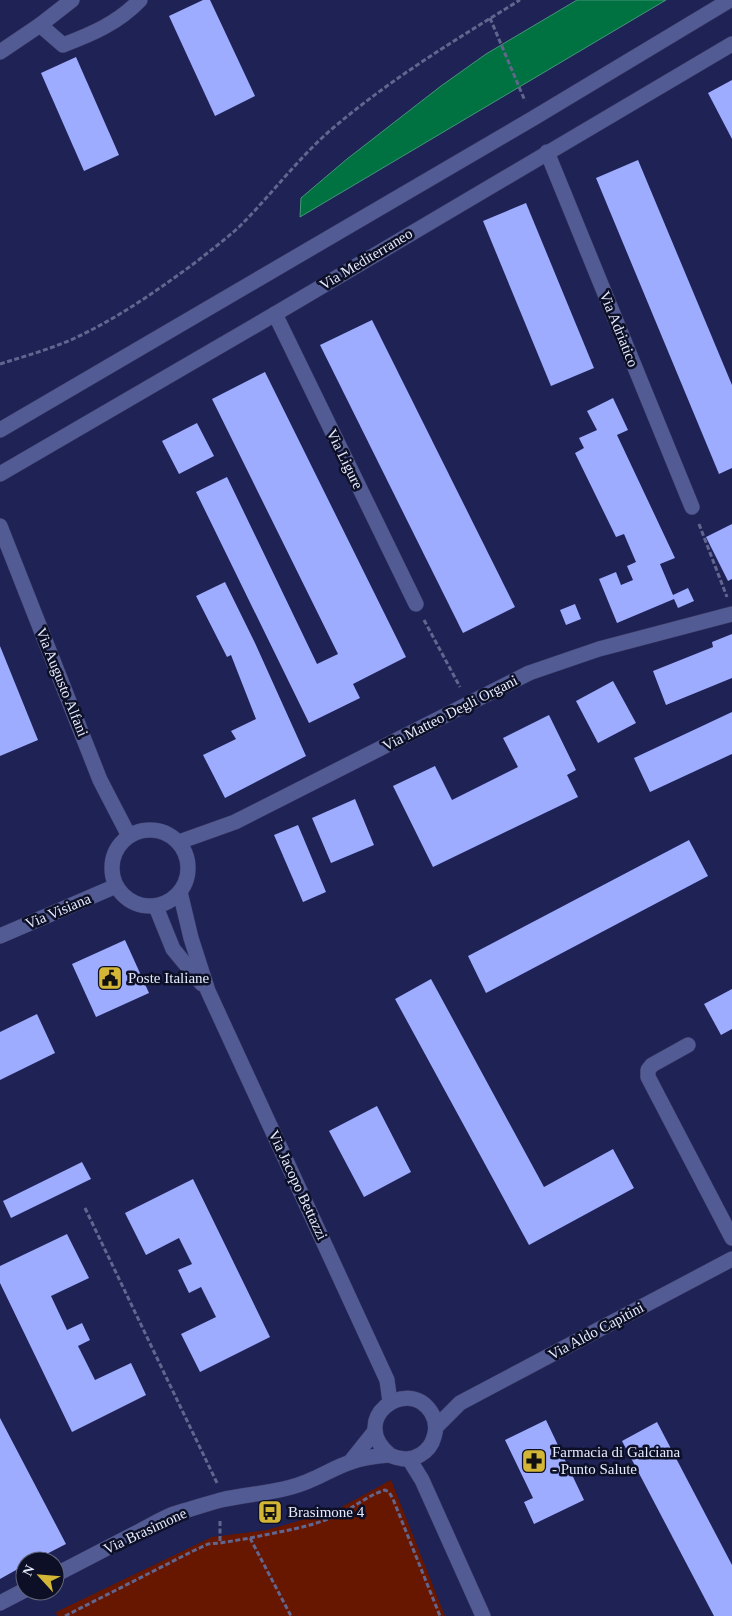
<svg xmlns="http://www.w3.org/2000/svg" width="732" height="1616" font-family="Georgia,serif">
  <style>
    .green { fill: #671600 }
    .water { fill: #007241; stroke: #45967a }
    .building { fill: #9eacff }
    .lines { fill: none; stroke-linecap: round; stroke-linejoin: round }
    .minor-casing { stroke: #3a3964; stroke-width: 16 }
    .path { stroke: #62668f; stroke-width: 3; stroke-dasharray: 5 2.5; stroke-linecap: butt }
    .minor { stroke: #525b93; stroke-width: 15 }
    .labels { text-anchor: middle; stroke-width: 5; stroke-linejoin: round; paint-order: stroke }
    .street-label { font-size: 15px; fill: #e5eafe; stroke: #0c0f25 }
    .poi-label { font-size: 15px; fill: #e5eafe; stroke: #0c0f25; text-anchor: start }
  </style>
  <rect width="100%" height="100%" fill="#1e2255"/>
  <polygon class="green" points="391,1480 445,1616 57,1616 56,1612 212,1537 267,1530 336,1510"/>
  <polygon class="water" points="577,0 666,0 300,217 301,198 347,159 441,86 486,54"/>
  <g class="building">
    <polygon points="203,0 210,0 255,96 215,116 169,16"/>
    <polygon points="76,57 119,155 84,171 41,73"/>
    <polygon points="732,80 732,139 708,93"/>
    <polygon points="638,160 732,385 732,468 719,474 596,178"/>
    <polygon points="526,203 594,368 551,386 483,221"/>
    <polygon points="372,320 515,607 463,633 320,345"/>
    <polygon points="265,372 406,657 353,684 360,698 309,723 196,492 227,477 317,664 338,654 212,399"/>
    <polygon points="613,398 628,430 617,435 675,558 660,564 673,595 688,588 694,601 678,608 674,599 617,623 599,579 616,572 621,585 633,580 627,566 636,562 624,534 616,537 575,453 584,448 579,438 597,430 587,411"/>
    <polygon points="197,423 214,456 179,474 162,441"/>
    <polygon points="732,524 732,579 728,581 706,537"/>
    <polygon points="225,582 255,643 306,756 225,798 203,755 236,739 231,731 256,719 231,655 227,657 196,596"/>
    <polygon points="575,604 581,619 566,625 560,610"/>
    <polygon points="732,634 732,678 666,705 653,671 713,647 712,642"/>
    <polygon points="0,646 38,740 0,756"/>
    <polygon points="613,681 636,723 598,743 576,701"/>
    <polygon points="732,712 732,754 650,792 634,758"/>
    <polygon points="549,715 576,770 567,775 578,797 433,867 393,786 435,766 452,800 518,767 503,738"/>
    <polygon points="355,799 374,845 331,863 312,818"/>
    <polygon points="298,825 326,892 303,902 274,835"/>
    <polygon points="689,840 708,876 486,993 468,956"/>
    <polygon points="125,940 149,993 96,1017 72,964"/>
    <polygon points="431,979 544,1187 613,1149 634,1188 529,1245 395,999"/>
    <polygon points="732,989 732,1029 721,1035 704,1004"/>
    <polygon points="37,1014 55,1053 0,1080 0,1032"/>
    <polygon points="377,1106 411,1172 364,1197 329,1131"/>
    <polygon points="82,1162 91,1179 11,1218 3,1201"/>
    <polygon points="193,1179 270,1337 200,1372 181,1334 216,1317 201,1287 189,1293 178,1270 192,1264 179,1238 146,1255 125,1213"/>
    <polygon points="67,1234 89,1278 51,1296 67,1330 82,1323 90,1340 78,1346 95,1380 131,1363 146,1395 72,1432 0,1283 0,1266"/>
    <polygon points="0,1418 66,1544 33,1561 25,1561 25,1565 0,1579"/>
    <polygon points="546,1420 584,1500 534,1524 524,1502 533,1498 505,1440"/>
    <polygon points="657,1422 732,1565 732,1616 714,1616 622,1441"/>
  </g>
  <g class="lines">
    <defs>
      <g id="minor">
        <path d="M40 25 63 45C92 34 118 23 140 0"/>
        <polyline points="0,52 40,25 72,0"/>
        <polyline points="547,152 692,507"/>
        <polyline points="275,314 416,604"/>
        <polyline points="0,430 532,119 730,0"/>
        <polyline points="0,474 275,314 732,44"/>
        <polyline points="0,526 100,780 129,836"/>
        <circle cx="150" cy="868" r="38"/>
        <polyline points="179,842 235,822 529,673 599,649 732,614"/>
        <polyline points="180,892 191,938 208,991 387,1380 390,1402"/>
        <polyline points="156,907 173,949 202,984"/>
        <polyline points="0,936 116,886"/>
        <polyline points="688,1045 652,1065 648,1070 648,1077 732,1238"/>
        <polyline points="436,1427 460,1403 732,1259"/>
        <polyline points="409,1459 422,1480 483,1616"/>
        <polyline points="351,1461 375,1431"/>
        <path d="M55 1575C82 1561 109 1547 136 1533 149 1527 163 1517 177 1513 191 1509 206 1504 221 1500 251 1493 284 1493 313 1479 325 1474 338 1466 351 1462 361 1458 377 1456 388 1455 392 1455 395 1458 399 1458 414 1462 430 1452 434 1437 437 1428 436 1420 431 1412 407 1375 347 1420 390 1455"/>
        <polyline points="0,1603 25,1590"/>
      </g>
    </defs>
    <use href="#minor" class="minor-casing"/>
    <g class="path">
      <polyline points="490,18 525,101"/>
      <path d="M0 364C25 356 51 349 75 338 118 318 158 290 196 262 211 250 226 239 240 226 272 194 299 157 333 128 392 78 455 40 520 0"/>
      <polyline points="699,524 727,597"/>
      <polyline points="424,620 460,687"/>
      <polyline points="85,1208 217,1483"/>
      <polyline points="220,1521 220,1543 250,1538 291,1616"/>
      <path d="M250 1538C278 1532 307 1528 333 1517 351 1510 366 1496 385 1490L389 1492 393 1499 440 1616"/>
      <polyline points="65,1616 193,1551 208,1544 220,1543"/>
    </g>
    <use href="#minor" class="minor"/>
  </g>
  <defs>
    <symbol id="civic-square" viewBox="-11 -11 22 22"><rect x="-9" y="-9" width="18" height="18" rx="4" fill="#d3b635" stroke="#0c0f25"/><path d="M-.6-6.5H3V-4.5H.6V-3L4-1V1h2V6H-6V1h2V-1L-.6-3ZM-1.2 2.5V6h2.4V2.5Z" fill="#111"/></symbol>
    <symbol id="pharmacy-square" viewBox="-11 -11 22 22"><rect x="-9" y="-9" width="18" height="18" rx="4" fill="#d3b635" stroke="#0c0f25"/><path d="M-2-6h4v4h4v4h-4v4h-4v-4h-4v-4h4Z" fill="#111"/></symbol>
    <symbol id="bus-square" viewBox="-11 -11 22 22"><rect x="-9" y="-9" width="18" height="18" rx="4" fill="#d3b635" stroke="#0c0f25"/><path d="M-5-6H5V4H4V6H2V4H-2V6H-4V4H-5ZM-3.5-4V0h7V-4ZM-3.5 1.2v1.5H-2V1.2ZM2 1.2v1.5H3.5V1.2Z" fill="#111"/></symbol>
  </defs>
  <g fill-rule="evenodd">
    <use href="#civic-square" x="96" y="964" width="28" height="28"/>
    <use href="#pharmacy-square" x="520" y="1447" width="28" height="28"/>
    <use href="#bus-square" x="256" y="1498" width="28" height="28"/>
  </g>
  <g class="labels">
    <g class="street-label">
      <text transform="translate(366 259) rotate(-31)" y="5">Via Mediterraneo</text>
      <text transform="translate(619 329) rotate(68)" y="5">Via Adriatico</text>
      <text transform="translate(345 459) rotate(64)" y="5">Via Ligure</text>
      <text transform="translate(62 682) rotate(68)" y="5">Via Augusto Alfani</text>
      <text transform="translate(450 713) rotate(-27)" y="5">Via Matteo Degli Organi</text>
      <text transform="translate(58 911) rotate(-23)" y="5">Via Visiana</text>
      <text transform="translate(298 1185) rotate(65)" y="5">Via Jacopo Bettazzi</text>
      <text transform="translate(596 1331) rotate(-28)" y="5">Via Aldo Capitini</text>
      <text transform="translate(145 1531) rotate(-25)" y="5">Via Brasimone</text>
    </g>
    <g class="poi-label">
      <text x="128" y="983">Poste Italiane</text>
      <text x="552" y="1457">Farmacia di Galciana<tspan x="552" dy="17">- Punto Salute</tspan></text>
      <text x="288" y="1517">Brasimone 4</text>
    </g>
  </g>
  <g transform="translate(40 1576) rotate(296)"><circle r="24" fill="#0c0f25" stroke="#63677c"/>
  <path d="M0-4L9 19L0 12L-9 19Z" fill="#d3b635"/>
  <text y="-8" font-size="14" font-weight="bold" text-anchor="middle" fill="#e5eafe">N</text>
  </g>
</svg>
